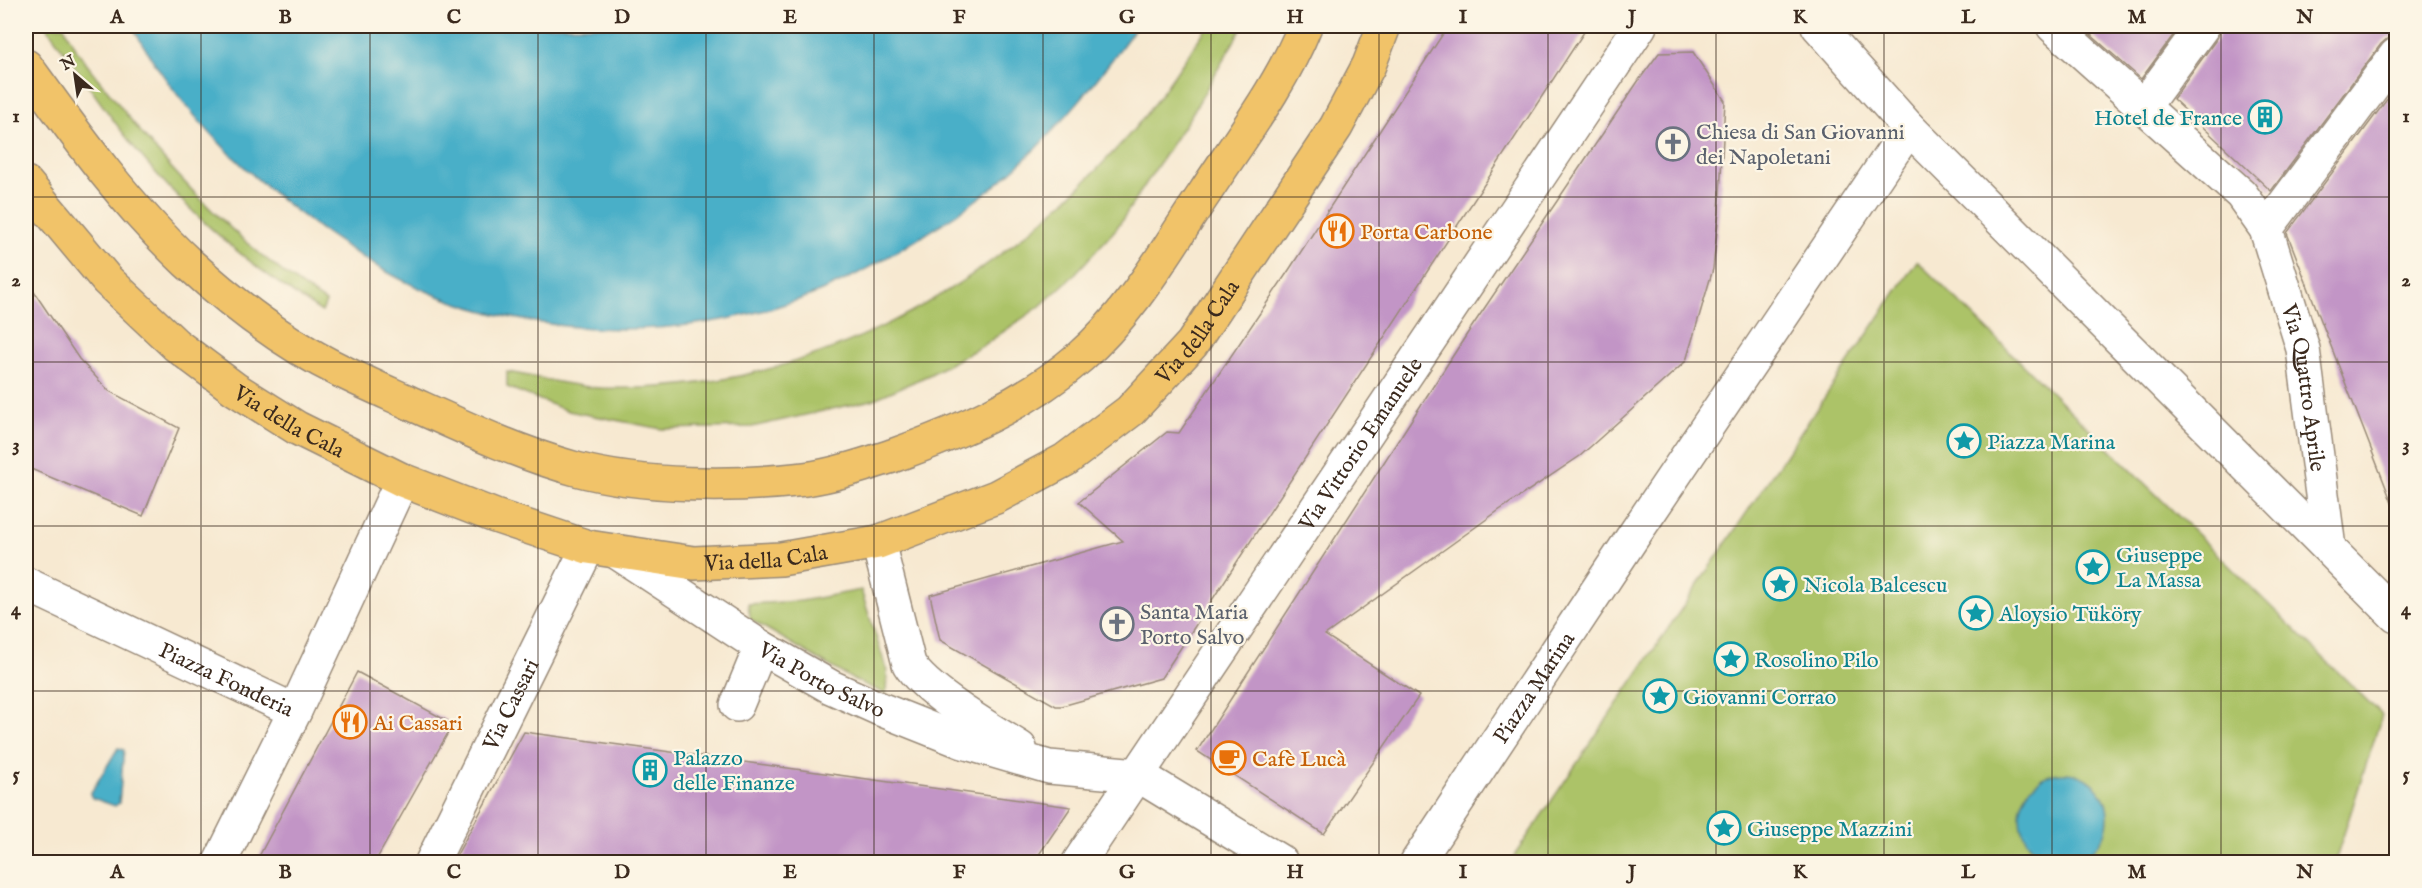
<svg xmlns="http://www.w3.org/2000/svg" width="2422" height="888" font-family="'IM FELL English',serif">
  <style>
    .green { fill: #acc367; stroke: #747642; stroke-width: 1.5 }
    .water { fill: #49afc8; stroke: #426c73; stroke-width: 1.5 }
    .building { fill: #c295c6 }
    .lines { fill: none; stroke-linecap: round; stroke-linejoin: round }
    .minor-casing { stroke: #998a78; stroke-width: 36 }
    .major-casing { stroke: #998a78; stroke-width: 36 }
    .minor { stroke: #fff; stroke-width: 33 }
    .major { stroke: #f1c369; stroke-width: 33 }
    .grid { fill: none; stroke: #3b2a1e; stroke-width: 1.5; stroke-opacity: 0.55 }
    .labels { text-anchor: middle; stroke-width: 4.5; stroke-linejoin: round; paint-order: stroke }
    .culture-label { font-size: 22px; fill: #0d838f; stroke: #fcf5e5; text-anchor: start }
    .worship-label { font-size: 22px; fill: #5b616d; stroke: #fcf5e5; text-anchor: start }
    .food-label { font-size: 22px; fill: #c56008; stroke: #fcf5e5; text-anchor: start }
    .street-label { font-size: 22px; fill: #3b2a1e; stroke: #fcf5e5 }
    .neatline { fill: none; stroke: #3b2a1e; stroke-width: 2 }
    .grid-label { font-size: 20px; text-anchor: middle; font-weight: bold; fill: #3b2a1e }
  </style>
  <rect width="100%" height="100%" fill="#fcf5e5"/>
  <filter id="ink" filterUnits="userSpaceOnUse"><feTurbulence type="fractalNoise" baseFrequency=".0167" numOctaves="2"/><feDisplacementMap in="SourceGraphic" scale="12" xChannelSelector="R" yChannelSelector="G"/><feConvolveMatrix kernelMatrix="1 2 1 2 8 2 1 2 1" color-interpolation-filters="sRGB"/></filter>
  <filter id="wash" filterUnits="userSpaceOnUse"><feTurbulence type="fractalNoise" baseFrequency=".008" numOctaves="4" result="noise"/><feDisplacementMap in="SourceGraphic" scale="24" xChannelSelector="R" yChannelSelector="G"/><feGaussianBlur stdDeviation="1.35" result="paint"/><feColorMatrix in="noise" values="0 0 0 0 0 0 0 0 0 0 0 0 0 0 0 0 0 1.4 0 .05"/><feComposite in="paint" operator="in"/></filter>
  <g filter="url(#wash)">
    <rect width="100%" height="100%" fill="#f7e9d1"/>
    <g class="green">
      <path d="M46 26H64C75 52 95 75 113 97 173 176 242 249 326 302L322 312C253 269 189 214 137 151 105 111 76 68 46 26Z"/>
      <path d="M1208 26H1243L1193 112 1116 229 1073 276 1039 307 984 345 929 375 872 400 752 427 662 429 568 411 507 387V372C538 377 570 386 601 388 810 395 993 288 1128 136 1158 102 1182 63 1208 26Z"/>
      <polygon points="1917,261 2382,715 2335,862 1510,862"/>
      <polygon points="861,590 887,671 886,694 852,679 750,619 748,604 801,601"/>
    </g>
    <g class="water">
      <path d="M132 26H1137C1099 78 1061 127 1013 170 981 199 945 223 908 245 872 266 837 287 798 300 666 345 508 339 385 271 360 257 336 240 313 224 239 169 177 107 132 26Z"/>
      <polygon points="118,748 124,750 119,803 115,806 92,798 90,794"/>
      <circle cx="2064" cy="817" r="44"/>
    </g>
    <g id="blocks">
      <g class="building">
        <polygon points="1448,26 1588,26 1161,678 1062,706 1056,706 940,640 930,595 1123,541 1079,502 1167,432 1179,433 1289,270"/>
        <polygon points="2081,26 2180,26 2141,79"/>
        <polygon points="2221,26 2397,26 2397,37 2388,38 2381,44 2271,191 2173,99 2218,37"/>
        <polygon points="1693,52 1725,101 1719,212 1713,269 1686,361 1580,456 1498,511 1325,635 1419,696 1324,834 1197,751 1469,331 1639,80 1659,53"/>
        <polygon points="2397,86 2397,507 2394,508 2287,233"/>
        <polygon points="26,280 79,359 109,391 179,428 143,516 26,467"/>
        <polygon points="357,672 453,724 375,862 256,862"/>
        <polygon points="524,732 554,736 1071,807 1034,862 453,862"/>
      </g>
    </g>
  </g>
  <g filter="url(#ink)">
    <use href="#blocks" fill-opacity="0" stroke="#998a78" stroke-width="1.5"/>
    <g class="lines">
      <defs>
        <g id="minor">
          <polyline points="1818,26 1909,128 2396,616"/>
          <path id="s1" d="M2053 26 2241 194 2266 229 2303 349 2329 548"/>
          <polyline points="2144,106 2203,26"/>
          <polyline points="2266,229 2396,55"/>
          <path d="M878 542 909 664C926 692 990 729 1020 748"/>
          <path id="s2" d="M615 551 761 647 831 687 880 709 963 742 1049 767 1138 775 1281 862"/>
          <path id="s3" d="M26 584 295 711"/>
          <polyline points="737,705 761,647"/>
          <polyline points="220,862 295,711 402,480"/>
          <path id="s4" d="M432 862 588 547"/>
          <path id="s5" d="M1079 862 1640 26"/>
          <path id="s6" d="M1417 862 1632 538 1909 128"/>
        </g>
        <g id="major">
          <path d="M26 66C76 135 125 204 187 262 233 304 285 344 341 371 363 382 386 392 408 402 463 427 518 453 576 469 643 487 736 487 805 479 834 475 864 465 892 456 959 432 1026 404 1080 357 1132 312 1166 250 1204 194 1239 140 1281 86 1305 26"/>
          <path id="s7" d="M26 183 107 280 176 345 235 389 297 428 402 480 495 516 588 547 694 563 781 559 878 542 996 497 1065 460 1130 411 1192 344 1336 127 1369 65 1384 26"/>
        </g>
      </defs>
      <use href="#minor" class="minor-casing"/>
      <use href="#major" class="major-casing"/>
      <use href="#minor" class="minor"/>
      <use href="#major" class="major"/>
    </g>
  </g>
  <path class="grid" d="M201 26V862M370 26V862M538 26V862M706 26V862M874 26V862M1043 26V862M1211 26V862M1379 26V862M1548 26V862M1716 26V862M1884 26V862M2052 26V862M2221 26V862M26 197H2396M26 362H2396M26 526H2396M26 691H2396"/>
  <defs>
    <symbol id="building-ring" viewBox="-11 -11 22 22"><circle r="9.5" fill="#fcf5e5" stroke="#0f9aa8" stroke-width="1.5"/><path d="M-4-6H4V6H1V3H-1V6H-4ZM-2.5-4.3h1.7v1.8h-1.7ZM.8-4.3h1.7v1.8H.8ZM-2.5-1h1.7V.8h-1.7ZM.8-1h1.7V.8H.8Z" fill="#0f9aa8"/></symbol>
    <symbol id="church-ring" viewBox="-11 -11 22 22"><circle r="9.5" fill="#fcf5e5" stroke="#6b7280" stroke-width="1.5"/><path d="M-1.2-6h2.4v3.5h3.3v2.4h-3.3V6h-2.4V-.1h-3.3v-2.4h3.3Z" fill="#6b7280"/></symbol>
    <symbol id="restaurant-ring" viewBox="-11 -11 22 22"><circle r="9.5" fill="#fcf5e5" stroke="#e8710a" stroke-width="1.5"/><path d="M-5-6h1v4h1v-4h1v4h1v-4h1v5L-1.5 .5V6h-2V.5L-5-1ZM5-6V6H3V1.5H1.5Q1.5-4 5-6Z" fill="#e8710a"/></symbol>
    <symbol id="sight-ring" viewBox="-11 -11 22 22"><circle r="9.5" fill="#fcf5e5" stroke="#0f9aa8" stroke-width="1.5"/><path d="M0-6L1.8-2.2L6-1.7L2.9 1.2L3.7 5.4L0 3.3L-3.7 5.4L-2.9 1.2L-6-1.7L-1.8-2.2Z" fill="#0f9aa8"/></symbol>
    <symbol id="cafe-ring" viewBox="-11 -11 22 22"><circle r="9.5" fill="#fcf5e5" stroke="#e8710a" stroke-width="1.5"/><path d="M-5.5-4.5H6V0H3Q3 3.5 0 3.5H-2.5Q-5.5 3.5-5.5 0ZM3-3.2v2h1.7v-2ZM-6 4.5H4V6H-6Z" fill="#e8710a"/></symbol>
  </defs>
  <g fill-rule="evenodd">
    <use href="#building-ring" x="2246" y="98" width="38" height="38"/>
    <use href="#church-ring" x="1654" y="125" width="38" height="38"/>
    <use href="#restaurant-ring" x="1318" y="212" width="38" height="38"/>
    <use href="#sight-ring" x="1945" y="422" width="38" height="38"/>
    <use href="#sight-ring" x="2074" y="548" width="38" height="38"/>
    <use href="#sight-ring" x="1761" y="565" width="38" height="38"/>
    <use href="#sight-ring" x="1957" y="594" width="38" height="38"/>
    <use href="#church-ring" x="1098" y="605" width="38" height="38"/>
    <use href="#sight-ring" x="1712" y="640" width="38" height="38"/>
    <use href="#sight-ring" x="1641" y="677" width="38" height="38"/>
    <use href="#restaurant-ring" x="331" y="703" width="38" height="38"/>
    <use href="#cafe-ring" x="1210" y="739" width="38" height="38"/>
    <use href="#building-ring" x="631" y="751" width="38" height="38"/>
    <use href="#sight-ring" x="1705" y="809" width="38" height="38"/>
  </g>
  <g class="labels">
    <g class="culture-label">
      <text x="2242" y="125" text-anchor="end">Hotel de France</text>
      <text x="1987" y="449">Piazza Marina</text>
      <text x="2116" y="562">Giuseppe<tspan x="2116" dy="25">La Massa</tspan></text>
      <text x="1803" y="592">Nicola Balcescu</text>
      <text x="1999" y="621">Aloysio Tüköry</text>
      <text x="1754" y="667">Rosolino Pilo</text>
      <text x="1683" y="704">Giovanni Corrao</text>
      <text x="673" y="765">Palazzo<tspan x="673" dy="25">delle Finanze</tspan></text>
      <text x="1747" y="836">Giuseppe Mazzini</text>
    </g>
    <g class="worship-label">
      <text x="1696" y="139">Chiesa di San Giovanni<tspan x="1696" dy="25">dei Napoletani</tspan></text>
      <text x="1140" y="619">Santa Maria<tspan x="1140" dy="25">Porto Salvo</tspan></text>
    </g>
    <g class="food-label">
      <text x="1360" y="239">Porta Carbone</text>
      <text x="373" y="730">Ai Cassari</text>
      <text x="1252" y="766">Cafè Lucà</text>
    </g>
    <g class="street-label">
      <text dy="8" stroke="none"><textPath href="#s7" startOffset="1366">Via della Cala</textPath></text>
      <text dy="8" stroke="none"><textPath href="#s1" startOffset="459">Via Quattro Aprile</textPath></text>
      <text dy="8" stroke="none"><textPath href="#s7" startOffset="358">Via della Cala</textPath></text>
      <text dy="8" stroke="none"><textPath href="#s5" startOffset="504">Via Vittorio Emanuele</textPath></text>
      <text dy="8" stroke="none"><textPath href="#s7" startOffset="862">Via della Cala</textPath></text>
      <text dy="8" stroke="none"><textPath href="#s3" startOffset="222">Piazza Fonderia</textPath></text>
      <text dy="8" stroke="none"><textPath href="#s2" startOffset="244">Via Porto Salvo</textPath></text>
      <text dy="8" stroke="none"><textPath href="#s6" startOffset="210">Piazza Marina</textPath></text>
      <text dy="8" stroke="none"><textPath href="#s4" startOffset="176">Via Cassari</textPath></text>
    </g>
  </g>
  <rect width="2422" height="888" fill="none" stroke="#fcf5e5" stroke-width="66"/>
  <g transform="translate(75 75) rotate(331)" stroke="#fcf5e5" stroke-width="4.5" paint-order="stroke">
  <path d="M0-4.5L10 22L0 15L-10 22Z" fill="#3b2a1e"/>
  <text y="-9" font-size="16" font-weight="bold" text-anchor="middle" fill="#3b2a1e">N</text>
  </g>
  <rect x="33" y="33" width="2356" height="822" class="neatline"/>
  <g class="grid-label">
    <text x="117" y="23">A</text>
    <text x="285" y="23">B</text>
    <text x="454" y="23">C</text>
    <text x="622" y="23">D</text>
    <text x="790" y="23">E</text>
    <text x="959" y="23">F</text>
    <text x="1127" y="23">G</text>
    <text x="1295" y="23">H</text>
    <text x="1463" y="23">I</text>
    <text x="1632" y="23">J</text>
    <text x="1800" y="23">K</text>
    <text x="1968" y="23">L</text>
    <text x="2137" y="23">M</text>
    <text x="2305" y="23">N</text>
    <text x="16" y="122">1</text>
    <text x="2406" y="122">1</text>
    <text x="16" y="286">2</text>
    <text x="2406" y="286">2</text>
    <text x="16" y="451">3</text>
    <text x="2406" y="451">3</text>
    <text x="16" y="615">4</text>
    <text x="2406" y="615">4</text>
    <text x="16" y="780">5</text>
    <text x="2406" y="780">5</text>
    <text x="117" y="878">A</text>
    <text x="285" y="878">B</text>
    <text x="454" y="878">C</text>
    <text x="622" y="878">D</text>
    <text x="790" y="878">E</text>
    <text x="959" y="878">F</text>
    <text x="1127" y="878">G</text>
    <text x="1295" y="878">H</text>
    <text x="1463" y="878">I</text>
    <text x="1632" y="878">J</text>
    <text x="1800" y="878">K</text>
    <text x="1968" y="878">L</text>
    <text x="2137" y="878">M</text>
    <text x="2305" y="878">N</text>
  </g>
</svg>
